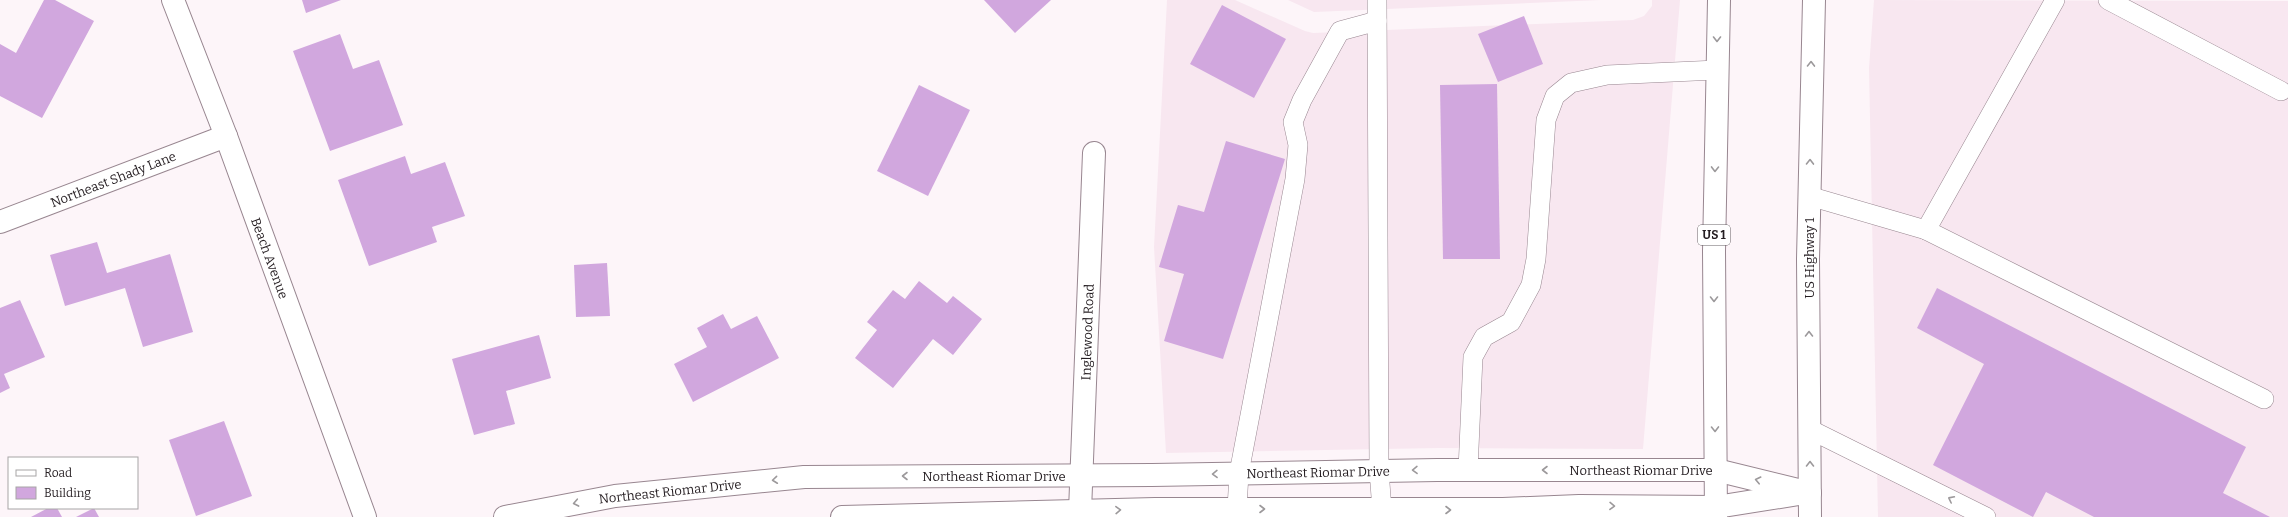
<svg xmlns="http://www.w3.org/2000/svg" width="2288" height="517" font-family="Bitter,serif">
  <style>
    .built { fill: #f8e7f0 }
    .building { fill: #d1a7de }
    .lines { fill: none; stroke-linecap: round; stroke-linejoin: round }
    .service-casing { stroke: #988690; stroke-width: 20 }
    .minor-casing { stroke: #988690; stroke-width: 24 }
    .tertiary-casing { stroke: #988690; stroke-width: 24 }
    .primary-casing { stroke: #988690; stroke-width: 24 }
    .service { stroke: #fff; stroke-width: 19 }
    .minor { stroke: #fff; stroke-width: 22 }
    .tertiary { stroke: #fff; stroke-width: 22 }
    .primary { stroke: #fff; stroke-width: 22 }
    .oneway { stroke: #9c999b }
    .labels { text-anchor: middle; stroke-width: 3; stroke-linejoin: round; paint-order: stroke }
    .shield { fill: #fff; stroke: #666164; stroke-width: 1 }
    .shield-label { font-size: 12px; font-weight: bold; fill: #241d21 }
    .street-label { font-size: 13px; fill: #241d21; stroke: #fff }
  </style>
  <rect width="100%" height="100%" fill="#fdf5f9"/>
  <g class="built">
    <polygon points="1167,0 1235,0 1305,31 1313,33 1633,20 1644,16 1652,6 1652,0 1680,0 1643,449 1439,448 1166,453 1154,247"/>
    <polygon points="1288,0 1601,0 1314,12"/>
    <polygon points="1874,0 2288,1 2288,517 1878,517 1869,68"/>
  </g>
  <g class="building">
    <polygon points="44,0 55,0 94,21 42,118 0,96 0,44 16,53"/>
    <polygon points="302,0 341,0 306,13"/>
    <polygon points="984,0 1051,0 1015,33"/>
    <polygon points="1222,5 1286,39 1254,98 1190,64"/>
    <polygon points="1524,16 1543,64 1498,82 1478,34"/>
    <polygon points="340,34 353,69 379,60 403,125 330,151 293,51"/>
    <polygon points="1497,84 1500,259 1443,259 1440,85"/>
    <polygon points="919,85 970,110 928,196 877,171"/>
    <polygon points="1226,141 1285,159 1223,359 1164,341 1184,274 1159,267 1178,205 1204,212"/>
    <polygon points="405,156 411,174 445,162 465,216 432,227 437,242 369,266 338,180"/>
    <polygon points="97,242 107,273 170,254 193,332 143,347 125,288 65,306 50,255"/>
    <polygon points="607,263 610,316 576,317 574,265"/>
    <polygon points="919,281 947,303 953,296 982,319 953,355 933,339 893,388 855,358 877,330 867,322 893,290 905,299"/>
    <polygon points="1937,288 2246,447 2223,493 2270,517 2094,517 2046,492 2033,517 1933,465 1984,364 1917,328"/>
    <polygon points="20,300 45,357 4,374 10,388 0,393 0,308"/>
    <polygon points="723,314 731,329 757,316 779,358 693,402 674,364 707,347 697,328"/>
    <polygon points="539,335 551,378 506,391 515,424 474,435 452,359"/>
    <polygon points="224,421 252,496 196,516 169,440"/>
    <polygon points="48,508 57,508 62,517 31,517"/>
    <polygon points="94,508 99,517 76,517"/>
  </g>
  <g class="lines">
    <defs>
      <g id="service">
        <polyline points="1377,0 1379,470 1382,510"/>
        <polyline points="2108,0 2281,91"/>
        <polyline points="1809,196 1926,230 2264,399"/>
        <polyline points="1926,230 2055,0"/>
        <polyline points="1809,429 1986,517"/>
        <polyline points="1468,470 1473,357 1484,337 1511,322 1531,285 1536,259 1546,120 1555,96 1571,83 1607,75 1717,70"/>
        <polyline points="1237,509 1239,473 1295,179 1298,145 1293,122 1302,100 1340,31 1377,21"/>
      </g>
      <g id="minor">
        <polyline points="0,222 226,136"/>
        <polyline points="1080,511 1094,153"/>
      </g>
      <g id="tertiary">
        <polyline points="173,0 226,136 365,517"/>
        <polyline points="505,517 615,496 804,477 1152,475 1437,470 1716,470 1810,493"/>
        <polyline points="842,517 1155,509 1503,509 1579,506 1716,507 1799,494"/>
      </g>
      <g id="primary">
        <polyline points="1716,517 1714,251 1719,0"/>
        <polyline points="1810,517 1808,259 1814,0"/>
      </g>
    </defs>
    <use href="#service" class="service-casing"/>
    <use href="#minor" class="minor-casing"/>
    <use href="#tertiary" class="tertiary-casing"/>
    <use href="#primary" class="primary-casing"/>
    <use href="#service" class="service"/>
    <use href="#minor" class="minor"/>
    <use href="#tertiary" class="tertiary"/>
    <use href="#primary" class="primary"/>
  </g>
  <defs><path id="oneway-chevron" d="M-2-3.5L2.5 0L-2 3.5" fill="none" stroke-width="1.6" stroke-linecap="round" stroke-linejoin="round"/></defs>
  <g class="oneway">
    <use href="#oneway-chevron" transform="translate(1717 39) rotate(90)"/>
    <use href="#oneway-chevron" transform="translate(1811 64) rotate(-89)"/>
    <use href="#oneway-chevron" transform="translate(1810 162) rotate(-89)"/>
    <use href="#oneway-chevron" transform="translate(1715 169) rotate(91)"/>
    <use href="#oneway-chevron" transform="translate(1714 299) rotate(90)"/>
    <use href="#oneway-chevron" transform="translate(1809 334) rotate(-90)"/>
    <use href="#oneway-chevron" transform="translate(1715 429) rotate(89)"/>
    <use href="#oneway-chevron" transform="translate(1810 464) rotate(-90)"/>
    <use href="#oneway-chevron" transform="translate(1415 470) rotate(179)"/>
    <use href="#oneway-chevron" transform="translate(1545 470) rotate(-180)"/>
    <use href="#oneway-chevron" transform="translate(1215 474) rotate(179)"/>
    <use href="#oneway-chevron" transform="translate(905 476) rotate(180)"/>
    <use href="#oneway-chevron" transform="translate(775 480) rotate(174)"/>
    <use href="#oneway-chevron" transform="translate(1758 480) rotate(-167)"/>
    <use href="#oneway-chevron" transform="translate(1951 499) rotate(-153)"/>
    <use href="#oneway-chevron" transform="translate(576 503) rotate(169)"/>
    <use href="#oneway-chevron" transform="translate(1612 506) rotate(1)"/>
    <use href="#oneway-chevron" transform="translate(1262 509)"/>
    <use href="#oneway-chevron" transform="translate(1118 510) rotate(-2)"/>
    <use href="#oneway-chevron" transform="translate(1448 510)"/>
  </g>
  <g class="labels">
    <rect class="shield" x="1698" y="225" width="32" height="20" rx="3"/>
    <g class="shield-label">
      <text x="1714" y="239">US 1</text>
    </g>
    <g class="street-label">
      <text transform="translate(113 179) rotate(-21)" y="5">Northeast Shady Lane</text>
      <text transform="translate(270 258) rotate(70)" y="5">Beach Avenue</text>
      <text transform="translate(1809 258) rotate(-90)" y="5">US Highway 1</text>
      <text transform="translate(1087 332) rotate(-88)" y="5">Inglewood Road</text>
      <text x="1641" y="475">Northeast Riomar Drive</text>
      <text transform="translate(1318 472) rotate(-1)" y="5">Northeast Riomar Drive</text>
      <text x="994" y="481">Northeast Riomar Drive</text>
      <text transform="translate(670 491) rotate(-6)" y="5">Northeast Riomar Drive</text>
    </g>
  </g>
  <rect x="8" y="457" width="130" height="52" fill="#ffffff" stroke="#a7a5a6"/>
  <rect x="16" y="470" width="20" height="6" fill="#ffffff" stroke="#a7a5a6"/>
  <text x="44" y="477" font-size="12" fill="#241d21">Road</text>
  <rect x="16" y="487" width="20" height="12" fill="#d1a7de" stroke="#a7a5a6"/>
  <text x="44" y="497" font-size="12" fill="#241d21">Building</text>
</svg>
